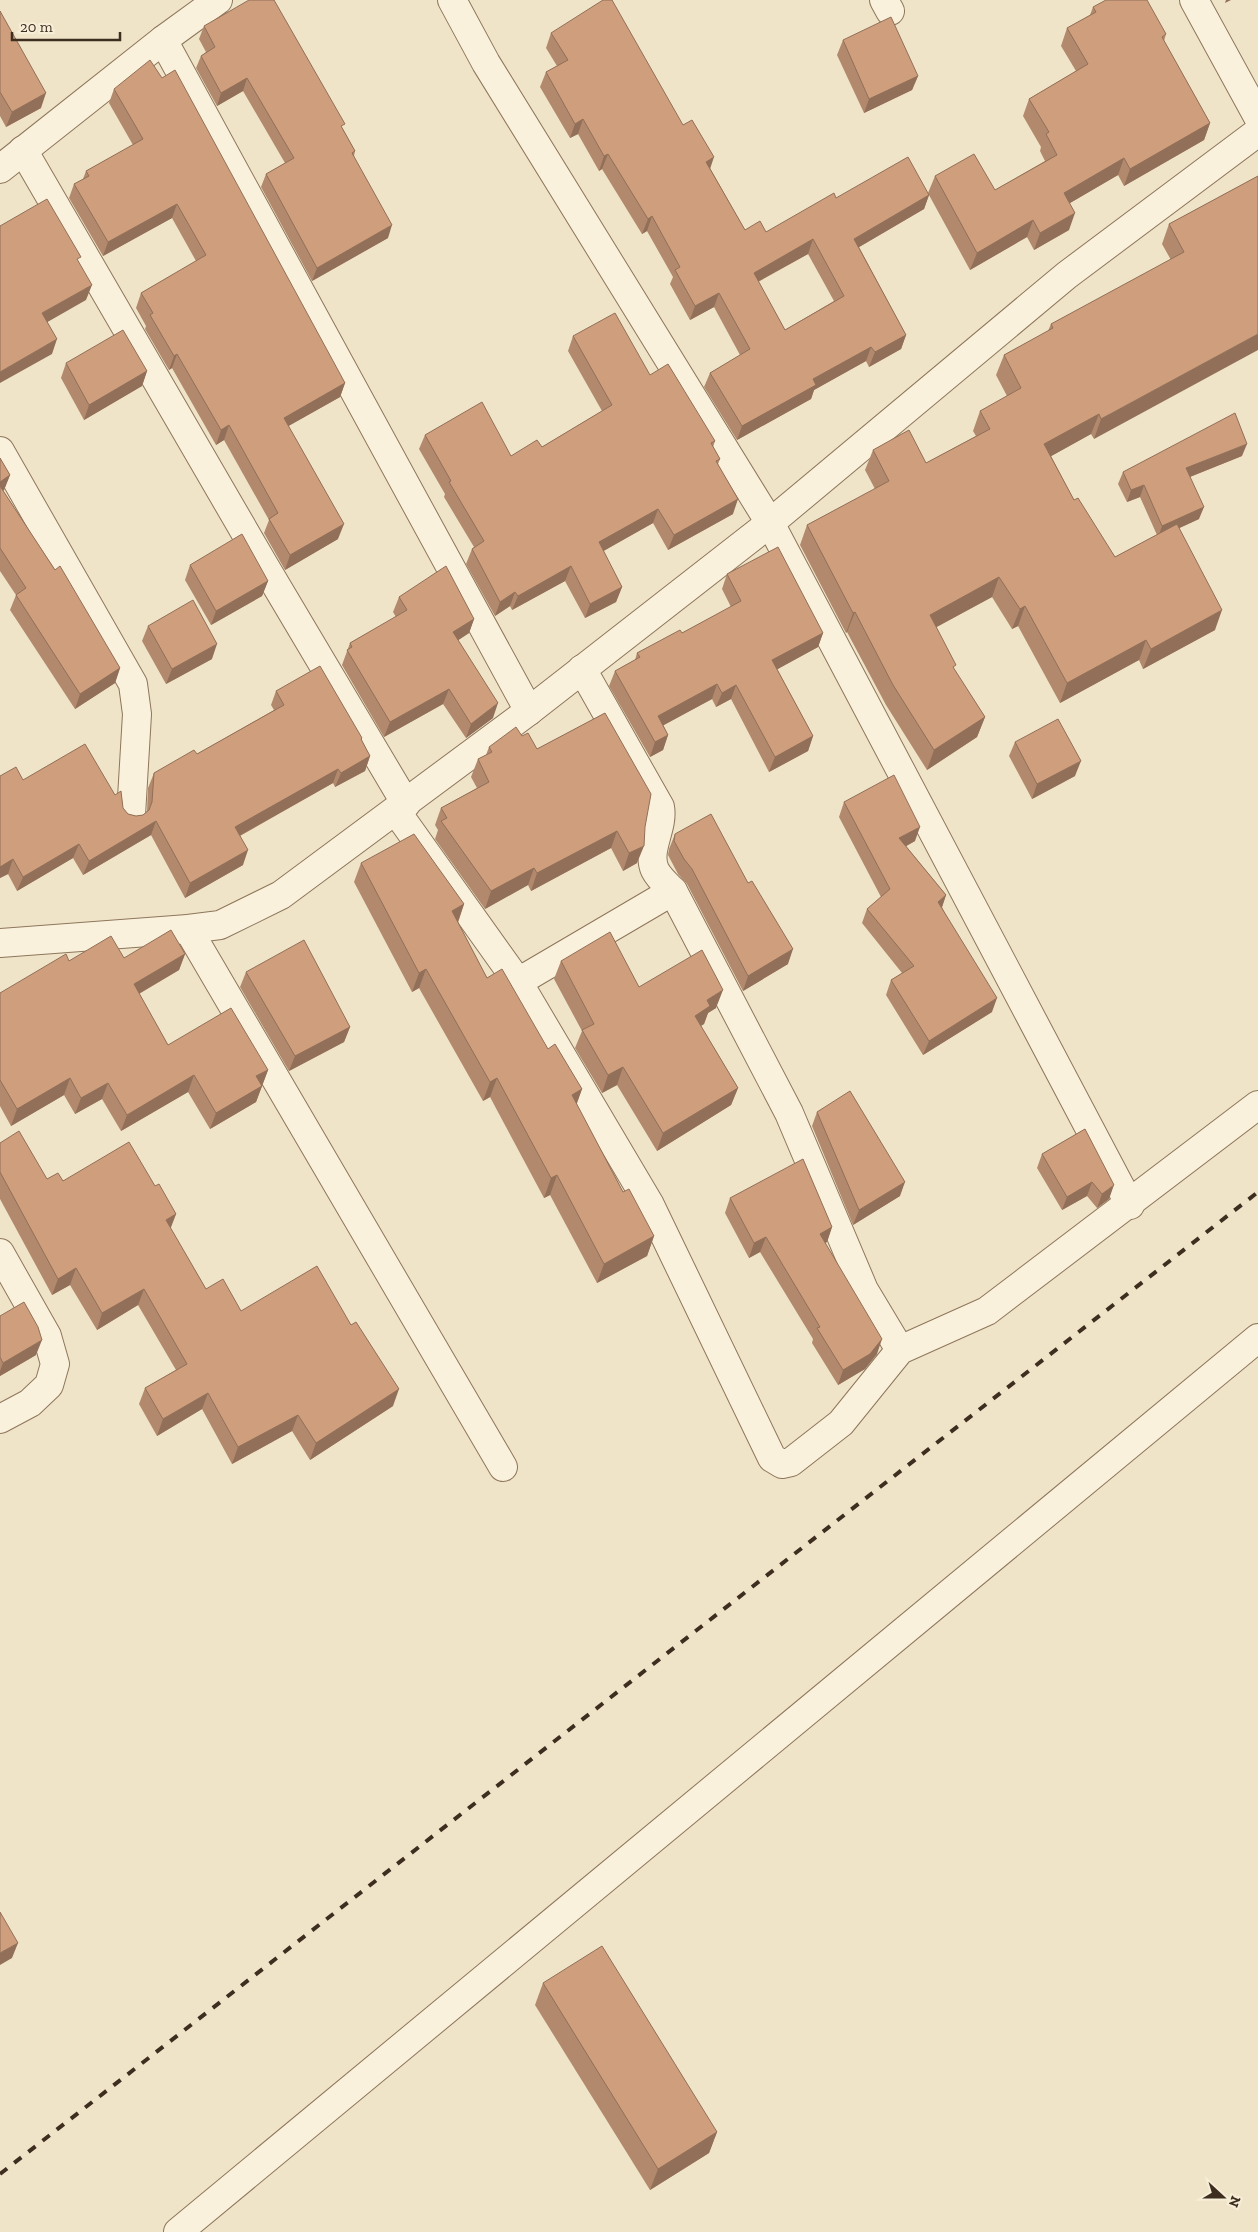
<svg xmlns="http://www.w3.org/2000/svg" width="1258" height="2232" font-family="'Zilla Slab',serif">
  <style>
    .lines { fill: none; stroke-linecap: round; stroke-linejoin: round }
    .street-casing { stroke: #8d765c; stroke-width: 30 }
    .street { stroke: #faf1dc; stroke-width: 28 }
    .rail { stroke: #3d2e20; stroke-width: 4; stroke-dasharray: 9 9; stroke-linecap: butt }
    .wall { fill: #b2896c; fill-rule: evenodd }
    .shaded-wall { fill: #916f58 }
    .building { fill: #cf9f7d; stroke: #916f58; fill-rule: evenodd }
  </style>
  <rect width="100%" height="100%" fill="#f0e4c8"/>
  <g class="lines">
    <defs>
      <g id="street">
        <polyline points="452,0 486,63 770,523 1130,1205"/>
        <polyline points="884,0 890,11"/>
        <polyline points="1194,0 1258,117"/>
        <polyline points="163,40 529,711"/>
        <polyline points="23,150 264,565 406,804"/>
        <polyline points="0,169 163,40 218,0"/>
        <polyline points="0,451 133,684 137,714 131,815"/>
        <path d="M582 669 660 807C664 828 646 850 655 870 659 878 667 885 673 891L789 1113 864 1290 900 1350"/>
        <polyline points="396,811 518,982 650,1205 772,1458 782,1464 791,1462 841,1423 900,1350 987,1311 1258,1105"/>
        <polyline points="188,929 503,1467"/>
        <polyline points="0,943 188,929 220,925 281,895 529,711 770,523 1067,275 1258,132"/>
        <polyline points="518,982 673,891"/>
        <polyline points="0,1253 47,1336 55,1364 49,1385 30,1403 0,1419"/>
        <polyline points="178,2232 1258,1338"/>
      </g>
    </defs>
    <use href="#street" class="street-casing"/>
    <use href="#street" class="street"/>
    <polyline class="rail" points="0,2174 1258,1192"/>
  </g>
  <g class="wall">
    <path d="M1093 7 1166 34 1164 41 1210 123 1204 140 1124 186 1118 175 1070 203 1069 230 1034 250 1027 237 970 270 929 195 924 209 859 247 906 335 901 349 869 367 866 361 814 390 811 399 737 440 704 387 710 373 740 355 714 307 690 320 670 284 673 277 647 231 642 234 602 169 599 171 578 134 570 138 540 87 546 72 557 66 546 48 551 33 683 125 710 168 745 230 766 232 836 198 928 193 935 176 995 190 1045 161 1040 151 1041 147 1023 116 1029 99 1076 71 1061 46 1067 28 1090 15ZM808 254 834 301 785 330 758 282Z"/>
    <polygon points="0,11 41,108 6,127 0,116"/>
    <polygon points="204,26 343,129 355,151 354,156 388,238 312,281 261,187 266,174 285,163 243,91 217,106 196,68 201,56 206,52 199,39"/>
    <polygon points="843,40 918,76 912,90 864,113 837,55"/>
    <polygon points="114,89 345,383 340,397 288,426 338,539 285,570 264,533 269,520 224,440 216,445 172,368 169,370 145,329 146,326 136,308 141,293 196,261 172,218 103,256 69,198 74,184 83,179 86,171 133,145 109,103"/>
    <polygon points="1258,176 1094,439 1091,434 1051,456 1074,500 1115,557 1157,535 1140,497 1127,502 1118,484 1123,472 1242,456 1190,477 1199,519 1179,528 1215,630 1143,669 1139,660 1060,703 1018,626 1012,629 992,597 936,627 954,670 985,717 977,737 927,770 886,705 847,632 846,633 800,545 807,525 875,489 865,470 873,450 926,463 976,436 973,431 980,411 1007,396 996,375 1004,355 1048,331 1051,324 1171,260 1162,244 1169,224"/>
    <polygon points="573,336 650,375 715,441 713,447 720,459 718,464 733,514 668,550 653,523 603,551 622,587 616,602 585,618 565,581 512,610 510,606 495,616 466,564 472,549 474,547 444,497 445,494 419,449 425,435 511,456 542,447 602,411 568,351"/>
    <polygon points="66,363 147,371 142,386 84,420 61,378"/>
    <polygon points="0,458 10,475 4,490 3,491 120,668 115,683 75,709 10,610 16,595 0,571"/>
    <polygon points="190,565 268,581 262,596 211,625 185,580"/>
    <polygon points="727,574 823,633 818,647 777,669 813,736 808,751 769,772 731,699 716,707 712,699 663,725 668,735 663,750 650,757 609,686 615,671 635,660 637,653 682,633 731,607 722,589"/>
    <polygon points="399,597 474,619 469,633 458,640 493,718 466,738 443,704 384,737 342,665 350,643 396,617 393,612"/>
    <polygon points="148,626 212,659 166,684 142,641"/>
    <polygon points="276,691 362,738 362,741 370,756 365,771 335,787 333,783 240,836 243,865 185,898 151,835 83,875 73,858 17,891 8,874 0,878 0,776 23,780 123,808 128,814 136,816 143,815 147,811 148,788 154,773 197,754 274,710 271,705"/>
    <polygon points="605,713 637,863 623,871 611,848 531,891 528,885 485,909 435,839 438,830 435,825 441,808 477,788 471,777 478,759 486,755 489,747 522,736 537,749"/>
    <polygon points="1015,742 1075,776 1032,799 1009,756"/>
    <polygon points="844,802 915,841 906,846 946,895 942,907 992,1012 923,1055 886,995 891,980 902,973 862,923 867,909 881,897 839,817"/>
    <polygon points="675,834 748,883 788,964 743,991 687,884 678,874 668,855 669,849"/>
    <polygon points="361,863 464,904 458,923 487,978 582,1089 576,1104 623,1192 654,1236 647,1256 597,1283 550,1195 544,1198 490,1097 483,1101 419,988 412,992 354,882"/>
    <polygon points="185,954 179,970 139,994 168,1045 268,1070 256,1102 210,1129 188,1092 121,1131 102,1099 75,1114 64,1095 11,1126 0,1106 0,993 69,961 124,958"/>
    <polygon points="561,961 639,987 716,1008 708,1013 704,1024 701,1026 738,1088 731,1105 657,1151 617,1085 602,1093 575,1048 582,1031 554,979"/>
    <polygon points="246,972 350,1027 344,1042 289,1071 240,987"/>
    <polygon points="817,1112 900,1196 853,1225 812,1126"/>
    <polygon points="1085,1129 1109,1199 1097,1208 1087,1196 1062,1210 1037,1168 1042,1154"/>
    <polygon points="0,1143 47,1179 155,1186 176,1214 170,1228 206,1289 393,1406 310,1460 292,1431 232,1464 202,1409 157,1436 139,1404 145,1388 176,1370 138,1305 97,1330 70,1285 52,1295 0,1199"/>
    <polygon points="730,1198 832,1227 827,1242 825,1243 877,1354 865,1369 838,1385 812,1343 813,1339 760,1252 749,1258 725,1213"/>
    <polygon points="0,1316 36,1355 0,1376"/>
    <polygon points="543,1983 717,2132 709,2153 650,2190 535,2005"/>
  </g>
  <g class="shaded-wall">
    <polygon points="1226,0 1231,0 1225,3"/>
    <polygon points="918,76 912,90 864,113 869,99"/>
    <polygon points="247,78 243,91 217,106 221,93"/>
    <polygon points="46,93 41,108 6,127 12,112"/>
    <polygon points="583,119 578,134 570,138 575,124"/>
    <polygon points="1210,123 1204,140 1124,186 1130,169"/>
    <polygon points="608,154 602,169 599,171 604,156"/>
    <polygon points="714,157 709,172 706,162"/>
    <polygon points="1124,158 1118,175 1058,210 1064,193"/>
    <polygon points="929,195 924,209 849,253 854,239"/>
    <polygon points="177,204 172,218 103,256 108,242"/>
    <polygon points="1075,213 1069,230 1034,250 1040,233"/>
    <polygon points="652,216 647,231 642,234 648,219"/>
    <polygon points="1033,220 1027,237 970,270 977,253"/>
    <polygon points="392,225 388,238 312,281 317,268"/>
    <polygon points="813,239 808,254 748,287 754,273"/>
    <polygon points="92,285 86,300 37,328 42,313"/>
    <polygon points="719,293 714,307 690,320 695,306"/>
    <polygon points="1258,334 1258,350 1094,439 1101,419"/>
    <polygon points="906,335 901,349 869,367 875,352"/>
    <polygon points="57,339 52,354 0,383 0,372"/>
    <polygon points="871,347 866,361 814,390 811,399 737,440 742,426 813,379"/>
    <polygon points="177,354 172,368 169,370 174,356"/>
    <polygon points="147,371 142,386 84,420 89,405"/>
    <polygon points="345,383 340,397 278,432 284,418"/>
    <polygon points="1099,414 1091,434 1037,464 1044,444"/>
    <polygon points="229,425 224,440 216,445 221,430"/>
    <polygon points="1247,444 1242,456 1182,480 1186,468"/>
    <polygon points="10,475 4,490 0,493 0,482"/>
    <polygon points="1144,485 1140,497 1127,502 1131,490"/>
    <polygon points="738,499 733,514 668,550 674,535"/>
    <polygon points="1204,507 1199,519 1158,538 1162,526"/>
    <polygon points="658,509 653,523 593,557 599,542"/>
    <polygon points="344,524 338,539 285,570 290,555"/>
    <polygon points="571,566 565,581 512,610 518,596"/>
    <polygon points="999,577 992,597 922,635 930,615"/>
    <polygon points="268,581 262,596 211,625 216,611"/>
    <polygon points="622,587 616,602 585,618 590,604"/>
    <polygon points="515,592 510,606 495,616 500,602"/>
    <polygon points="1025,606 1018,626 1012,629 1020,609"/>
    <polygon points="1222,610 1215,630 1143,669 1151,649"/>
    <polygon points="855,612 847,632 846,633 853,613"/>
    <polygon points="474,619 469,633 448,647 453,632"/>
    <polygon points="823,633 818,647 767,675 772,660"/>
    <polygon points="1146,640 1139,660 1060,703 1067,683"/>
    <polygon points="217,644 212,659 166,684 172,669"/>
    <polygon points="120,668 115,683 75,709 80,694"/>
    <polygon points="717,684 712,699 653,731 658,716"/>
    <polygon points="736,685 731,699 716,707 722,693"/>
    <polygon points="449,689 443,704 384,737 390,722"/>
    <polygon points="498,703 493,718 466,738 471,724"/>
    <polygon points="985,717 977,737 927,770 934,750"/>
    <polygon points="668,735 663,750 650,757 655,742"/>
    <polygon points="813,736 808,751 769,772 775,757"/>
    <polygon points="370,756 365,771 335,787 341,773"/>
    <polygon points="1081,761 1075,776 1032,799 1037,784"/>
    <polygon points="338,769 333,783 230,841 235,827"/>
    <polygon points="156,821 151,835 83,875 89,861"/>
    <polygon points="920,827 915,841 894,853 899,838"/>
    <polygon points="617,831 611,848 531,891 537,873"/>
    <polygon points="79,844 73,858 17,891 23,877"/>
    <polygon points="644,846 637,863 623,871 629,853"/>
    <polygon points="248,850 243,865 185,898 190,883"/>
    <polygon points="13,859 8,874 0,878 0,867"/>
    <polygon points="534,868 528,885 485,909 491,891"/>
    <polygon points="946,895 941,910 938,902"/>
    <polygon points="464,904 457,924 452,911"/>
    <polygon points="793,949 788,964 743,991 748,976"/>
    <polygon points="185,954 179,970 128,1000 134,984"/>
    <polygon points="426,969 419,988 412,992 419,973"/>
    <polygon points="723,990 716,1008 708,1013 704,1024 688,1033 695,1016 707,1000"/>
    <polygon points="997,998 992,1012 923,1055 929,1041"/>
    <polygon points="350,1027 344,1042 289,1071 295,1056"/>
    <polygon points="623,1067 617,1085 602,1093 608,1075"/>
    <polygon points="268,1070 256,1102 210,1129 216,1113 256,1076"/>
    <polygon points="194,1075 188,1092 121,1131 127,1115"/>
    <polygon points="70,1078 64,1095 11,1126 17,1109"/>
    <polygon points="497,1078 490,1097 483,1101 490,1082"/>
    <polygon points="108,1083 102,1099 75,1114 81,1098"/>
    <polygon points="738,1088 731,1105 657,1151 663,1133"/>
    <polygon points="582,1089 575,1109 572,1095"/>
    <polygon points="557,1175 550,1195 544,1198 551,1178"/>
    <polygon points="905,1182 900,1196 853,1225 859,1210"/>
    <polygon points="1092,1182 1087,1196 1062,1210 1067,1197"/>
    <polygon points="1114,1185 1109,1199 1097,1208 1102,1194"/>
    <polygon points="176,1214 170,1230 166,1220"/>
    <polygon points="832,1227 827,1242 814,1249 820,1234"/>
    <polygon points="654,1236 647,1256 597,1283 604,1264"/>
    <polygon points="766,1237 760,1252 749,1258 754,1243"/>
    <polygon points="76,1268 70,1285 52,1295 58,1279"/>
    <polygon points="144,1289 138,1305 97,1330 102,1313"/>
    <polygon points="882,1339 877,1354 865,1369 838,1385 843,1370"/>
    <polygon points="42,1340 36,1355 0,1376 0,1371 3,1363"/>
    <polygon points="399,1389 393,1406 310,1460 316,1443"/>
    <polygon points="208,1393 202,1409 157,1436 163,1419"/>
    <polygon points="298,1415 292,1431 232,1464 238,1447"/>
    <polygon points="18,1943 12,1958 0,1965 0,1953"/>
    <polygon points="717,2132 709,2153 650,2190 658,2169"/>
  </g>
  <g class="building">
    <polygon points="249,0 274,0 345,124 341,126 355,151 352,153 392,225 317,268 266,174 294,158 247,78 221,93 201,56 215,47 204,26"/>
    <path d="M603 0H612L683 125 692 120 714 157 706 162 745 230 760 221 766 232 834 193 836 198 908 157 929 195 854 239 906 335 875 352 871 347 813 379 816 385 742 426 710 373 750 349 719 293 695 306 675 270 680 267 652 216 648 219 608 154 604 156 583 119 575 124 546 72 568 60 551 33ZM813 239 844 296 785 330 754 273Z"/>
    <polygon points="1106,0 1147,0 1166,34 1162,37 1210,123 1130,169 1124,158 1064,193 1075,213 1040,233 1033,220 977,253 935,176 974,154 995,190 1057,155 1046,134 1049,132 1029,99 1088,64 1067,28 1096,12 1093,7"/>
    <polygon points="0,11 46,93 12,112 0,92"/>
    <polygon points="891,17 918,76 869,99 843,40"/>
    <polygon points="150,60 162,78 175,70 345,383 284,418 344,524 290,555 269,519 278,513 229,425 221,430 177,354 174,356 150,315 153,313 141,293 206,255 177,204 108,242 74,184 89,176 86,171 143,139 114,89"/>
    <polygon points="1258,176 1258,334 1101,419 1099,414 1044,444 1074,500 1078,498 1115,557 1177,524 1222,610 1151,649 1146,640 1067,683 1025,606 1020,609 999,577 930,615 956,665 953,667 985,717 934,750 893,685 855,612 853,613 807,525 889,481 873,450 909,430 926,463 990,429 980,411 1021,388 1004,355 1053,328 1051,324 1184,252 1169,224"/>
    <polygon points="47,199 81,257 77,259 92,285 42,313 57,339 0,372 0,226"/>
    <polygon points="615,313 650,375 668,364 715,441 711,443 720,459 716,461 738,499 674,535 658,509 599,542 622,587 590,604 571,566 518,596 515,592 500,602 472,549 484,541 449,482 451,481 425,435 482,402 511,456 537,440 542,447 612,405 573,336"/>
    <polygon points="123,330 147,371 89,405 66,363"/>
    <polygon points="1235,413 1247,444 1186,468 1204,507 1162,526 1144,485 1131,490 1123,472"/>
    <polygon points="0,458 10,475 0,482"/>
    <polygon points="0,486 55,570 60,566 120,668 80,694 16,595 26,588 0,548"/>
    <polygon points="242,534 268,581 216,611 190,565"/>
    <polygon points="778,547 823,633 772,660 813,736 775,757 736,685 722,693 717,684 658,716 668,735 655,742 615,671 640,657 637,653 680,630 682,633 741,601 727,574"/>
    <polygon points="446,566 474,619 453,632 498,703 471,724 449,689 390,722 347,650 352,647 350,643 407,610 399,597"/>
    <polygon points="193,600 217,644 172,669 148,626"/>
    <polygon points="320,666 362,738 361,739 370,756 341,773 338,769 235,827 248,850 190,883 156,821 89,861 79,844 23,877 13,859 0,867 0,776 16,767 23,780 85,744 115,795 121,791 123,808 128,814 136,816 143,815 149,810 152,802 154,773 194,750 197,754 284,705 276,691"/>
    <polygon points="605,713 651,794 645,827 644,846 629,853 617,831 537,873 534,868 491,891 441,821 447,818 441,808 489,782 478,759 492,752 489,747 516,727 522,736 528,733 537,749"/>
    <polygon points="1058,719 1081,761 1037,784 1015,742"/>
    <polygon points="894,775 920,827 899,838 946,895 938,902 997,998 929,1041 891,980 914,966 867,909 890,889 844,802"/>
    <polygon points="711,814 748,883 752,881 793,949 748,976 692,869 684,859 674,841 675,834"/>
    <polygon points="414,834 464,904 452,911 487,978 502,969 548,1049 555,1044 582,1089 572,1095 623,1192 629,1189 654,1236 604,1264 557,1175 551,1178 497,1078 490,1082 426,969 419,973 361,863"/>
    <polygon points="171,930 185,954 134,984 168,1045 231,1008 268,1070 256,1076 262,1086 216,1113 194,1075 127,1115 108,1083 81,1098 70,1078 17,1109 0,1080 0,993 66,954 69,961 111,936 124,958"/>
    <polygon points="610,932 639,987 702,950 723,990 707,1000 710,1006 695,1016 738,1088 663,1133 623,1067 608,1075 582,1030 594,1024 561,961"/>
    <polygon points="304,940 350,1027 295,1056 246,972"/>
    <polygon points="850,1091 905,1182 859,1210 817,1112"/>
    <polygon points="1085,1129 1114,1185 1102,1194 1092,1182 1067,1197 1042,1154"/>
    <polygon points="19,1131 47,1179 58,1173 63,1181 129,1142 155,1186 159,1184 176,1214 166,1220 206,1289 223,1279 241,1311 317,1266 351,1325 356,1322 399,1389 316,1443 298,1415 238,1447 208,1393 163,1419 145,1388 187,1364 144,1289 102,1313 76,1268 58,1279 0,1172 0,1143"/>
    <polygon points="803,1159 832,1227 820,1234 882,1339 870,1354 843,1370 817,1328 820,1327 766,1237 754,1243 730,1198"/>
    <polygon points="24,1302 38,1327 42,1340 3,1363 0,1357 0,1316"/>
    <polygon points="0,1912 18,1943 0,1953"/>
    <polygon points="602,1946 717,2132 658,2169 543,1983"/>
  </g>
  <g transform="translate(1223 2197) rotate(111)" stroke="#f7eed8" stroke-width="4" paint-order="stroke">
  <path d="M0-4L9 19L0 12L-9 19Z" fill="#3d2e20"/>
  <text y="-8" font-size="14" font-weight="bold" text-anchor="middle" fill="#3d2e20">N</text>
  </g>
  <path d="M12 32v8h108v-8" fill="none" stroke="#3d2e20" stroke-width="2.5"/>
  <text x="20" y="32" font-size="15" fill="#3d2e20" stroke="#f7eed8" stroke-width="4" paint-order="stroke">20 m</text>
</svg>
